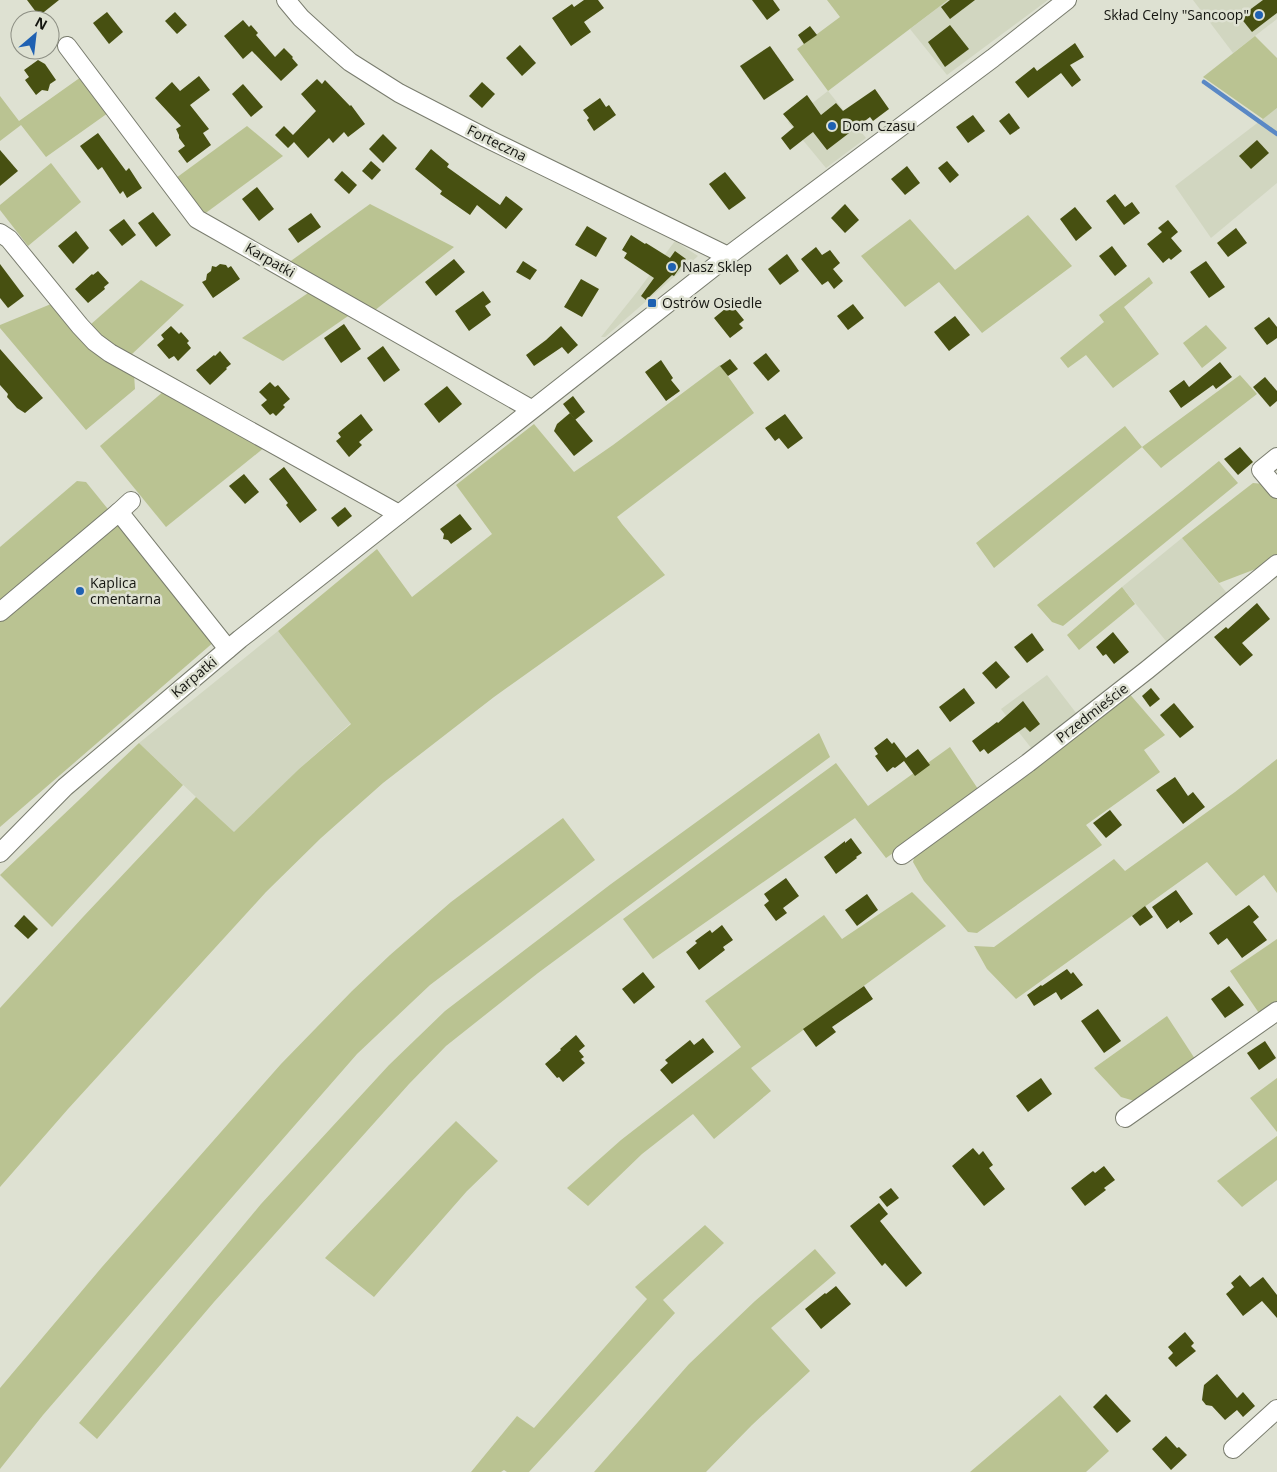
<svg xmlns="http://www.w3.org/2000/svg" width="1277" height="1472" font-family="'Open Sans',sans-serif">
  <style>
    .built { fill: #d1d6c0 }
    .green { fill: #bac392 }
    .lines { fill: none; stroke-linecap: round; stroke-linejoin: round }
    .stream { stroke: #5a88c5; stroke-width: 4.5 }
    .building { fill: #475011 }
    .street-casing { stroke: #797c6e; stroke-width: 20 }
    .street { stroke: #fff; stroke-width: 18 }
    .poi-dot { fill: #1f61b2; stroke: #dee1d2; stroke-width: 2 }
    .labels { text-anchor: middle; stroke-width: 5; stroke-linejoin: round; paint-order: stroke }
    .poi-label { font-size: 14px; fill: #141510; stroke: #dee1d2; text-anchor: start }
    .street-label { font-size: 14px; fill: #141510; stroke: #dee1d2 }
  </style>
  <rect width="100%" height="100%" fill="#dee1d2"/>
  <g class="built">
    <polygon points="948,0 1048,0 947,75 910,29"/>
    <polygon points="1193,0 1277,0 1277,19 1233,53"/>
    <polygon points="828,91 866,138 826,168 788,122"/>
    <polygon points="1277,108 1277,183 1211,238 1175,186"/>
    <polygon points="675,241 698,256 605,337 601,337 637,292"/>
    <polygon points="1182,538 1230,597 1170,646 1122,587"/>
    <polygon points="278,631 351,723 299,769 234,833 139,743"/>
    <polygon points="1047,675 1080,718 1035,753 1001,709"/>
  </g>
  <g class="green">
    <polygon points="827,0 948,0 828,91 797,49 840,17"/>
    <polygon points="1255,36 1277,58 1277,108 1263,119 1203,77"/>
    <polygon points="81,77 108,113 46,157 21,125 0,141 0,96 19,121"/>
    <polygon points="247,126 283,156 203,215 176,178"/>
    <polygon points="51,163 81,202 28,246 0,210 0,205"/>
    <polygon points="370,204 454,247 374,311 288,263"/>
    <polygon points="1028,215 1072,266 982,333 939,282 905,307 861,256 910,219 955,270"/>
    <polygon points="1149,277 1153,283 1124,307 1159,354 1113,388 1086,355 1068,368 1060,358 1104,322 1099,315"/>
    <polygon points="141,280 184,305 131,355 100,337 90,325"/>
    <polygon points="311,291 351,314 283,361 242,338"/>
    <polygon points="51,304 92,351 134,374 135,389 86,430 0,328 0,325"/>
    <polygon points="1206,325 1227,348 1202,368 1183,343"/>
    <polygon points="720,365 754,413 617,517 622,524 665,575 494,697 383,783 321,838 266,892 68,1109 0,1187 0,1008 83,917 196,797 234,832 299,769 351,724 278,631 377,549 412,597 492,534 456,485 534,424 574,472 613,445"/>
    <polygon points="1240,375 1257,394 1161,468 1142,447 994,568 976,543 1125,426 1142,447"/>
    <polygon points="164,391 265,447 166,527 100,446"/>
    <polygon points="1219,461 1238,483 1063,626 1052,622 1037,605 1182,491"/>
    <polygon points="77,481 86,482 215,641 0,827 0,547"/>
    <polygon points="1253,483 1264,484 1277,499 1277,559 1274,562 1219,583 1182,538"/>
    <polygon points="1122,587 1135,604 1079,650 1067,635"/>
    <polygon points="1127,691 1165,735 1144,750 1160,772 1086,825 1102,845 977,933 968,932 924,881 913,862 916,850"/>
    <polygon points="819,733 830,757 538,973 446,1046 409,1084 214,1302 97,1439 79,1423 261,1204 389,1065 445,1011 611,884"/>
    <polygon points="139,743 183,785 52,927 0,875"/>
    <polygon points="950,747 980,792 886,858 855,818 653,959 623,919 836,763 868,806"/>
    <polygon points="1277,759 1277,893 1264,875 1236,896 1207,862 1016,999 987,969 974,946 994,947 1114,859 1125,871 1235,792"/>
    <polygon points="563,818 595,860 430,985 357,1054 145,1297 43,1415 0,1469 0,1388 102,1267 281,1064 352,991 390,955 451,902"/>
    <polygon points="912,892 946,926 751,1068 771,1091 714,1139 693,1114 642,1154 588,1206 567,1188 621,1140 741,1047 705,1001 824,915 842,939"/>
    <polygon points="1277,939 1277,1005 1261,1016 1230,971"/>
    <polygon points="1167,1016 1197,1062 1138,1102 1121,1097 1094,1068"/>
    <polygon points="1277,1078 1277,1132 1250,1098"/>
    <polygon points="456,1121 498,1161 467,1191 374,1297 325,1258 445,1132"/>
    <polygon points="1277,1136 1277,1180 1242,1207 1217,1181"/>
    <polygon points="705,1225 724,1243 663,1300 675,1313 529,1472 507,1472 504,1470 501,1472 471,1472 517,1416 534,1428 647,1299 635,1287"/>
    <polygon points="815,1249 836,1273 771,1328 810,1371 752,1425 706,1472 594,1472 689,1364 755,1301"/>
    <polygon points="1060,1395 1109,1451 1086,1472 970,1472"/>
  </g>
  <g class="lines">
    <polyline class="stream" points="1204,82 1277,134"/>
  </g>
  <g class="building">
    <polygon points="27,0 59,0 39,16"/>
    <polygon points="584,0 598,0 604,8 584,22 591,32 571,46 552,18 572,4 574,7"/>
    <polygon points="752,0 773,0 780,10 767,20"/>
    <polygon points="950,0 975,0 950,19 941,7"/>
    <polygon points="1263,0 1277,0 1277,13 1252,32 1240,17"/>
    <polygon points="107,12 123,32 109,44 93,23"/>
    <polygon points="175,12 187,25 177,34 165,21"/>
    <polygon points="243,20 249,27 251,25 258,33 256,35 275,57 284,48 293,57 292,58 298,65 281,81 252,51 243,59 224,36"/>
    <polygon points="950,25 969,49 945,67 928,42"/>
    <polygon points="810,26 817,35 804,44 798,35"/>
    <polygon points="1075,43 1084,57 1070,65 1081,80 1072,87 1061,73 1028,98 1015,82 1034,67 1037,71"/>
    <polygon points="520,45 536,63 522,76 506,58"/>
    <polygon points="770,46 794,80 764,100 740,66"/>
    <polygon points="38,60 45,64 56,80 50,84 48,91 42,90 36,95 25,80 29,77 24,70"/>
    <polygon points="199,76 210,90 190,105 209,129 203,133 211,145 187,163 178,151 185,146 179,138 179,135 176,129 181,126 155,98 172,82 180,91"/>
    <polygon points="317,79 322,84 325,80 350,106 351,105 365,124 348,137 344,132 333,143 329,138 308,158 294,142 288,148 275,135 284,126 293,135 316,111 301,94"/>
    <polygon points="482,82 495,94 482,108 469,96"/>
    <polygon points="243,84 263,107 251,117 232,94"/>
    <polygon points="875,89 889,109 873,121 870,117 827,150 813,132 790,150 781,138 794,127 783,114 807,95 821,115 836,103 843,111"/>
    <polygon points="600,98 606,107 609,105 616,115 594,131 587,120 589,118 583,110"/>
    <polygon points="1009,113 1020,128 1010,135 999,121"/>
    <polygon points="973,115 985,131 968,143 956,127"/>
    <polygon points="98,133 126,171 129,168 142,188 127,198 123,191 120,194 102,167 98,170 80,146"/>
    <polygon points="383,134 397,148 383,163 369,149"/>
    <polygon points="1257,140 1269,153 1251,169 1239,156"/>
    <polygon points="431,149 449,164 447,167 500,205 506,196 523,209 506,229 477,205 470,215 440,194 442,191 415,169"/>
    <polygon points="0,150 18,171 0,186"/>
    <polygon points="371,161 381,170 372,180 362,171"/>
    <polygon points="947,161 959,175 950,183 938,168"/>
    <polygon points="907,166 920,183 905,195 891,179"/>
    <polygon points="342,171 357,185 349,194 334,180"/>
    <polygon points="725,172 746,198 729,210 709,184"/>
    <polygon points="257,187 274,209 259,221 242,199"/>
    <polygon points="1115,194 1125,207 1132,202 1140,213 1124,225 1106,201"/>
    <polygon points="845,204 859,220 845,233 831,218"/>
    <polygon points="1075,207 1092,228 1076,241 1060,219"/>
    <polygon points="153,212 171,235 156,247 138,223"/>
    <polygon points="311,213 321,227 298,243 288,229"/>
    <polygon points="124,219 136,235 122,246 109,230"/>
    <polygon points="1168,220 1178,232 1171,238 1182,251 1171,260 1169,258 1163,263 1147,244 1162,232 1158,228"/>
    <polygon points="587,226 607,238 596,257 575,245"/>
    <polygon points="1236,228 1247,243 1228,257 1217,243"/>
    <polygon points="76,231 89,248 73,264 58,246"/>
    <polygon points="631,235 645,244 646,243 670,258 675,251 686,259 674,276 672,275 646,300 641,296 654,278 624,258 627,253 622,250"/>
    <polygon points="1112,246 1127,266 1115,276 1099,256"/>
    <polygon points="816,247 822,255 830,250 840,263 833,269 843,281 834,289 828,281 822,285 801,259"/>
    <polygon points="787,254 799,271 780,285 768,269"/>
    <polygon points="454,259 465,272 436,296 425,282"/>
    <polygon points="523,261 537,270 530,280 516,272"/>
    <polygon points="1206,261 1225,287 1209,298 1190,272"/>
    <polygon points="0,264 24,296 8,308 0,298"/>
    <polygon points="220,264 226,265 228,268 231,266 240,279 213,298 202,282 206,280 207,274 211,271 212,266 216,267"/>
    <polygon points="98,271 109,283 104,287 105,289 88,303 75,289 92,274 93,275"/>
    <polygon points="581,279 599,289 582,317 564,307"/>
    <polygon points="483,291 491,302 485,306 491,315 469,331 455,311"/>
    <polygon points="731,304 744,320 739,324 743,328 730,338 714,318"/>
    <polygon points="853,304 864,318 848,330 837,316"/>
    <polygon points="955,316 970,335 949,351 934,332"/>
    <polygon points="1269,317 1277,327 1277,338 1267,345 1254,328"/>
    <polygon points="344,324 361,349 341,363 324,338"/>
    <polygon points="171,326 179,334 181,332 189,341 187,343 191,348 178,361 174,356 169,359 157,345 164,339 161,335"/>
    <polygon points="561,326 578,345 568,354 562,347 534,366 526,355 546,340"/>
    <polygon points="383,346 400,370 384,382 367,358"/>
    <polygon points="0,349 43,398 25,413 17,408 7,397 8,394 0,385"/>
    <polygon points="220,351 231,364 226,368 227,369 210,385 196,370 214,355 215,356"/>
    <polygon points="766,353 780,371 768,381 753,363"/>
    <polygon points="730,359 738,369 728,376 720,366"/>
    <polygon points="661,360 673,378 671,380 680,391 666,401 645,372"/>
    <polygon points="1220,362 1232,377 1216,389 1213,385 1181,408 1169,391 1184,380 1189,387"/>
    <polygon points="1265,377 1277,391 1277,401 1270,407 1253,387"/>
    <polygon points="270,382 275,387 278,385 290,399 283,405 285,407 276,416 273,413 270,415 261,405 267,400 259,392"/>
    <polygon points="447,386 462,404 439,423 424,404"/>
    <polygon points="573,396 585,412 575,420 563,404"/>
    <polygon points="570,413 593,441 574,456 554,431 557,424"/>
    <polygon points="361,414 373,430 359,442 362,445 349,457 336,441 341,437 338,433"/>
    <polygon points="785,414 803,438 788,449 779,438 775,441 765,428"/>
    <polygon points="1240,447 1253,462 1238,475 1224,459"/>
    <polygon points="284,467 317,510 300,523 286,505 288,503 269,479"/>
    <polygon points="244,474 259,492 245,504 229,486"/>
    <polygon points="345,507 352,516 338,527 331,518"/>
    <polygon points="460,514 472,529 451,544 448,540 443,539 444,534 440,529"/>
    <polygon points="1257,603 1270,619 1242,643 1253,655 1240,666 1214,637 1226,627 1228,629"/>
    <polygon points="1113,632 1129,652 1114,664 1106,654 1103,656 1096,647"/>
    <polygon points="1032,633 1044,650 1027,663 1014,647"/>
    <polygon points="996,661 1010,677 996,689 982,673"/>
    <polygon points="964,688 975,703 950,722 939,707"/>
    <polygon points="1151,688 1160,699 1150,707 1142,696"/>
    <polygon points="1023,701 1040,724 1030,732 1025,727 988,754 984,749 980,752 972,741 997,722 998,723"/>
    <polygon points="1174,703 1194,727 1180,738 1160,715"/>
    <polygon points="887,738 892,744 894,742 906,758 918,749 930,765 915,776 904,761 895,768 893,767 887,772 875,756 878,754 874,748"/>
    <polygon points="1175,777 1188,796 1193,792 1205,807 1183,824 1156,790"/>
    <polygon points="1110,810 1122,825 1106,838 1093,823"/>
    <polygon points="851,838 862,853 856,857 857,858 836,874 824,857 845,841 845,843"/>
    <polygon points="786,878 799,896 783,908 787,913 776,921 764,905 769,901 764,894"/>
    <polygon points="1176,890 1193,914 1180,923 1179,920 1167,929 1152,907"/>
    <polygon points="867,894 878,910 857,926 845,910"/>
    <polygon points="1249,905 1259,917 1253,922 1267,940 1242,958 1227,938 1218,945 1209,933"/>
    <polygon points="1145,906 1153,917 1140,926 1132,916"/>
    <polygon points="24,915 38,929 28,939 14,926"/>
    <polygon points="722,925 733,940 723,947 725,950 699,970 686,952 697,943 695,941 710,930 712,933"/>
    <polygon points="1067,969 1071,974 1073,972 1083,985 1061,1000 1056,992 1034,1006 1027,995 1041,985 1042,986"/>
    <polygon points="643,972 655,987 634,1004 622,989"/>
    <polygon points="864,986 873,999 832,1027 836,1032 816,1047 803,1029"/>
    <polygon points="1229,986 1244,1005 1225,1018 1211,999"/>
    <polygon points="1098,1009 1121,1041 1104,1053 1081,1021"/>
    <polygon points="576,1035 585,1046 579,1051 584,1057 581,1059 585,1063 563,1082 559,1077 557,1078 545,1064 561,1050 560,1049"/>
    <polygon points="703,1038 714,1052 672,1084 660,1070 668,1063 665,1060 690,1040 694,1045"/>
    <polygon points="1265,1041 1276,1058 1259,1070 1247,1053"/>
    <polygon points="1041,1078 1052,1094 1028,1112 1016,1096"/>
    <polygon points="973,1148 979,1155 983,1151 993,1165 989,1168 1005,1189 984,1206 952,1166"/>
    <polygon points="1104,1166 1115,1180 1104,1188 1106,1190 1085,1206 1071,1188 1093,1171 1095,1173"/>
    <polygon points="891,1188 899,1198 887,1207 879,1197"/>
    <polygon points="879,1203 888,1214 880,1221 922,1273 906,1287 885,1263 882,1266 850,1226"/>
    <polygon points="1240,1275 1250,1287 1263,1277 1277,1295 1277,1318 1262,1301 1243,1316 1226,1294 1234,1287 1231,1283"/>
    <polygon points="836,1286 851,1304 821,1329 805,1309 825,1293 826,1294"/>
    <polygon points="1185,1332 1194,1343 1191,1346 1196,1351 1176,1367 1168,1358 1173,1353 1168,1347"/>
    <polygon points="1217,1374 1237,1398 1243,1392 1255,1406 1243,1417 1237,1410 1225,1420 1212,1406 1206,1405 1202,1400 1204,1385"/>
    <polygon points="1106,1394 1131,1421 1117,1433 1093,1407"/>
    <polygon points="1166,1436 1177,1448 1179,1447 1187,1455 1171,1470 1152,1449"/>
  </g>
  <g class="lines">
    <defs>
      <g id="street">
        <polyline points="286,0 301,18 334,48 350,62 399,93 486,138 728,256"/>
        <polyline points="67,46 197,219 531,409"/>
        <polyline points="0,233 9,239 80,326 95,342 110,353 399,514"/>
        <polyline points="1277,457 1261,470 1277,489"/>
        <polyline points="119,512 131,501"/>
        <polyline points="0,612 119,512 228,649"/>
        <polyline points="0,853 65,787 240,639 728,256 993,58 1067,0"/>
        <polyline points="902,855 1028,763 1147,670 1277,564"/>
        <polyline points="1125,1118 1277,1011"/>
        <polyline points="1233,1449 1277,1409"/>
      </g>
    </defs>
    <use href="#street" class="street-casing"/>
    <use href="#street" class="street"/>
  </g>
  <g class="poi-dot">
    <circle cx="1259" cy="15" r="5"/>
    <circle cx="832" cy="126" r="5"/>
    <circle cx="672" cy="267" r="5"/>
    <rect x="647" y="298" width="10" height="10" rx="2.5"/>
    <circle cx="80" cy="591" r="5"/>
  </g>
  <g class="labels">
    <g class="poi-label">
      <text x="1249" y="20" text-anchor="end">Skład Celny "Sancoop"</text>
      <text x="842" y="131">Dom Czasu</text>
      <text x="682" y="272">Nasz Sklep</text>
      <text x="662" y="308">Ostrów Osiedle</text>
      <text x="90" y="588">Kaplica<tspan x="90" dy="16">cmentarna</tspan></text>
    </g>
    <g class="street-label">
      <text transform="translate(497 143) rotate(26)" y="5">Forteczna</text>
      <text transform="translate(270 260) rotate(30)" y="5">Karpatki</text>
      <text transform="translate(194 677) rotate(-40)" y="5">Karpatki</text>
      <text transform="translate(1092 713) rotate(-38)" y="5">Przedmieście</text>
    </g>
  </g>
  <g transform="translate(35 35) rotate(28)"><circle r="24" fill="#dee1d2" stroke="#8d8f84"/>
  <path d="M0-4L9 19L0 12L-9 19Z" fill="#1f61b2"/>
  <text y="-8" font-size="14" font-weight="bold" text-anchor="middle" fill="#141510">N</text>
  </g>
</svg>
